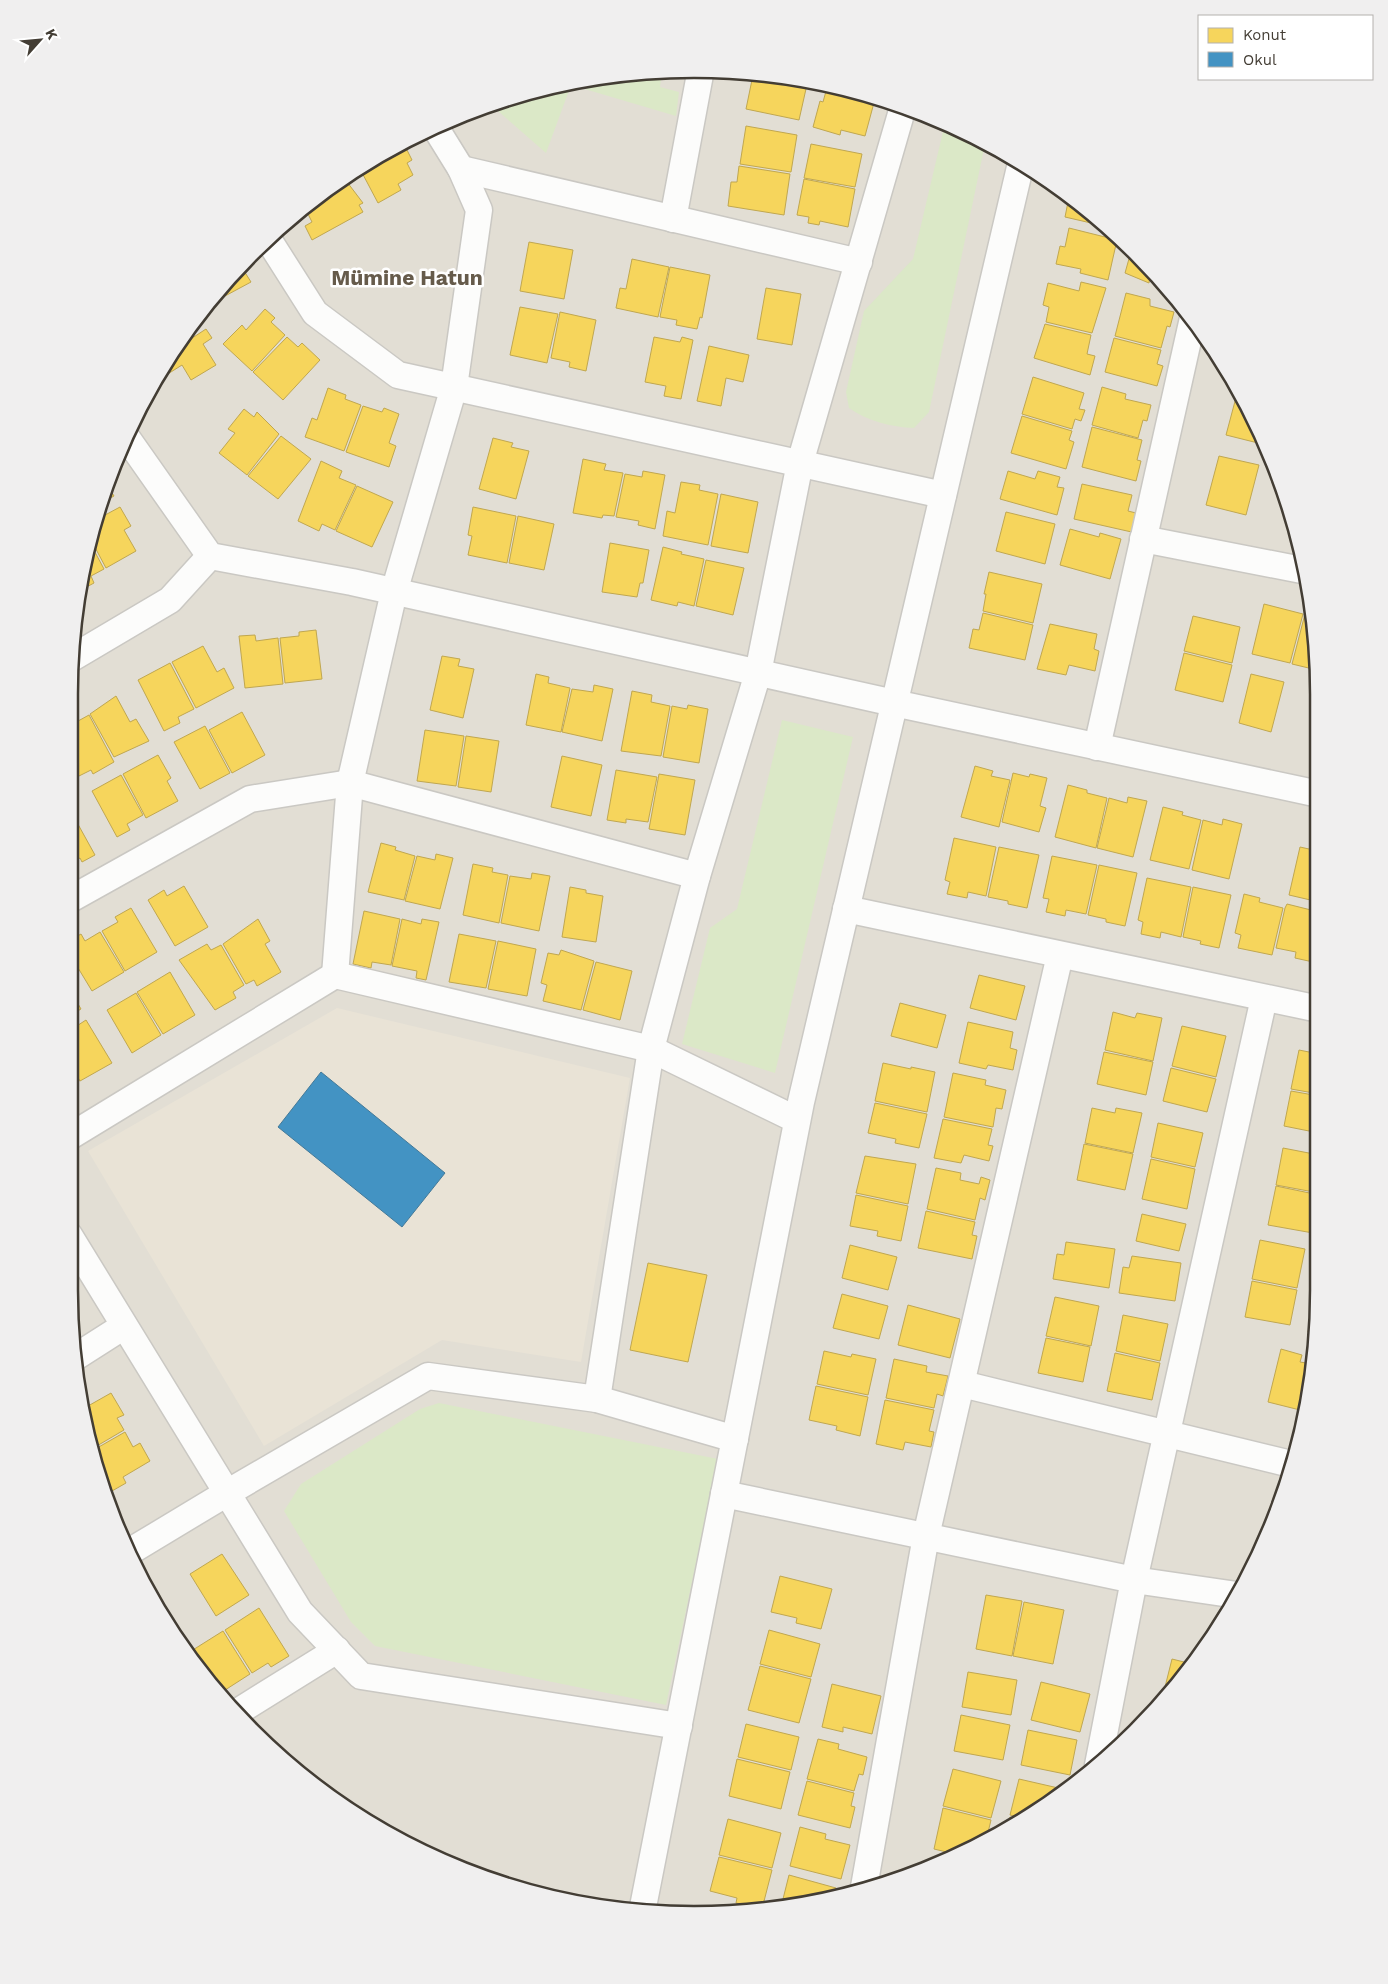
<svg xmlns="http://www.w3.org/2000/svg" width="1388" height="1984" font-family="'Work Sans',sans-serif">
  <style>
    .residential { fill: #e2ded4 }
    .education { fill: #e9e3d6 }
    .green { fill: #dbe8c7 }
    .homes { fill: #f6d55c; stroke: #c0a750 }
    .schools { fill: #4393c3; stroke: #437998 }
    .lines { fill: none; stroke-linecap: round; stroke-linejoin: round }
    .street-casing { stroke: #cac8c3; stroke-width: 29 }
    .street { stroke: #fcfcfb; stroke-width: 26 }
    .labels { text-anchor: middle; stroke-width: 5; stroke-linejoin: round; paint-order: stroke }
    .district-label { font-size: 21px; font-weight: bold; fill: #665b4b; stroke: #fff }
    .rim { fill: none; stroke: #433d34; stroke-width: 2.5 }
  </style>
  <rect width="100%" height="100%" fill="#eeece7"/>
  <polygon class="residential" points="694,69 816,81 934,116 1042,174 1136,252 1190,314 1255,417 1307,572 1319,694 1319,1290 1307,1412 1272,1530 1214,1638 1136,1732 1074,1786 971,1851 816,1903 694,1915 613,1910 454,1868 381,1831 282,1760 174,1637 116,1530 90,1452 69,1290 69,694 81,572 102,493 152,382 252,252 347,174 455,116 572,81"/>
  <polygon class="education" points="337,1008 630,1078 581,1362 442,1340 264,1446 88,1151"/>
  <g class="green">
    <polygon points="662,72 660,87 679,92 676,116 571,85 546,153 491,105 572,81"/>
    <path d="M945 123 985 144 929 412 914 428C891 427 867 421 849 408L846 392 864 311 913 259Z"/>
    <polygon points="782,720 853,737 775,1073 682,1044 710,928 737,909"/>
    <polygon points="439,1403 718,1459 666,1705 375,1646 351,1622 284,1511 301,1484 420,1409"/>
  </g>
  <g class="homes">
    <polygon points="753,75 808,80 799,120 746,109"/>
    <polygon points="828,84 875,99 865,136 841,130 840,135 813,127 820,101 823,102"/>
    <polygon points="746,126 797,135 791,172 740,164"/>
    <polygon points="404,144 412,160 407,163 413,175 398,184 401,190 378,203 359,167"/>
    <polygon points="811,144 862,154 855,187 804,178"/>
    <polygon points="739,166 790,174 784,215 728,206 731,182 737,182"/>
    <polygon points="344,178 363,203 359,205 363,212 312,240 305,226 312,222 305,208"/>
    <polygon points="804,179 855,189 848,227 820,221 819,225 808,223 809,217 797,215"/>
    <polygon points="1069,197 1104,226 1065,217"/>
    <polygon points="1069,228 1117,240 1108,280 1080,273 1081,269 1056,264 1060,246 1065,247"/>
    <polygon points="529,242 573,250 564,299 520,291"/>
    <polygon points="1132,248 1136,252 1160,279 1150,276 1149,283 1125,273"/>
    <polygon points="632,259 669,267 658,317 616,308 620,288 626,289"/>
    <polygon points="241,266 251,282 212,303"/>
    <polygon points="670,267 710,275 702,318 700,317 697,329 676,325 677,320 660,317"/>
    <polygon points="1081,282 1106,288 1092,333 1046,322 1049,307 1043,305 1048,283 1079,291"/>
    <polygon points="766,288 801,294 792,345 757,339"/>
    <polygon points="1126,293 1150,299 1150,306 1174,312 1170,327 1167,326 1161,348 1115,336"/>
    <polygon points="520,307 558,314 547,363 510,355"/>
    <polygon points="265,309 275,318 271,322 285,335 252,371 223,344 242,325 246,330"/>
    <polygon points="560,312 596,320 586,371 569,367 570,362 551,358"/>
    <polygon points="1045,324 1091,335 1087,354 1095,356 1090,375 1034,358"/>
    <polygon points="206,329 212,338 203,344 216,365 191,380 182,365 163,377 160,372 180,346"/>
    <polygon points="287,337 298,347 302,343 320,360 283,400 253,372"/>
    <polygon points="654,337 680,342 682,337 693,340 681,399 664,396 666,386 645,382"/>
    <polygon points="1114,338 1161,350 1157,364 1163,366 1157,386 1105,372"/>
    <polygon points="709,346 749,355 743,382 726,378 721,406 697,401"/>
    <polygon points="1033,377 1084,393 1079,409 1085,410 1081,421 1075,419 1072,429 1022,414"/>
    <polygon points="1102,387 1126,394 1125,399 1151,405 1147,421 1143,420 1138,438 1092,425"/>
    <polygon points="328,388 346,395 345,399 361,405 344,451 305,437 312,418 317,420"/>
    <polygon points="1238,390 1255,417 1260,434 1258,443 1226,435"/>
    <polygon points="363,406 382,412 384,408 399,414 389,443 396,446 389,467 346,452"/>
    <polygon points="244,409 254,417 257,412 279,434 247,475 219,453 235,433 228,429"/>
    <polygon points="1022,416 1072,431 1069,440 1074,442 1066,469 1011,453"/>
    <polygon points="1092,427 1142,440 1137,460 1141,461 1136,481 1082,467"/>
    <polygon points="281,436 311,459 278,499 248,476"/>
    <polygon points="493,438 513,443 511,447 529,451 516,499 479,489"/>
    <polygon points="1219,456 1259,465 1246,515 1206,505"/>
    <polygon points="583,459 606,464 604,470 623,473 614,516 603,515 602,518 573,513"/>
    <polygon points="321,461 342,471 339,478 356,485 335,530 322,524 319,531 298,521"/>
    <polygon points="643,471 665,475 655,529 638,525 639,521 616,517 625,474 642,477"/>
    <polygon points="1008,471 1035,479 1038,471 1060,477 1057,487 1064,488 1057,515 1000,499"/>
    <polygon points="681,482 700,485 699,490 718,494 708,545 663,536 667,511 675,513"/>
    <polygon points="106,483 114,496 99,504 102,493"/>
    <polygon points="1082,484 1132,495 1128,511 1140,514 1136,533 1074,519"/>
    <polygon points="357,486 393,502 372,547 336,531"/>
    <polygon points="721,494 758,502 748,553 711,546"/>
    <polygon points="120,507 131,526 124,530 136,551 106,568 90,538 94,521"/>
    <polygon points="473,507 516,516 507,563 468,555 472,536 468,535"/>
    <polygon points="1006,512 1055,524 1045,564 996,551"/>
    <polygon points="518,516 554,524 544,570 509,563"/>
    <polygon points="1070,529 1099,537 1100,533 1121,539 1110,579 1060,565"/>
    <polygon points="89,541 104,569 91,576 94,583 79,591 81,572"/>
    <polygon points="610,543 649,550 643,583 640,583 637,597 602,592"/>
    <polygon points="663,547 682,552 681,554 704,559 694,606 678,602 677,606 651,600"/>
    <polygon points="706,560 744,568 733,615 696,606"/>
    <polygon points="989,572 1042,584 1033,623 983,611 986,594 984,594"/>
    <polygon points="1264,604 1303,614 1290,663 1252,654"/>
    <polygon points="983,613 1033,625 1025,660 969,648 973,629 979,630"/>
    <polygon points="1305,614 1312,616 1317,670 1292,664"/>
    <polygon points="1193,616 1240,627 1232,663 1184,651"/>
    <polygon points="1050,624 1097,634 1094,649 1099,651 1095,671 1069,665 1066,675 1037,669"/>
    <polygon points="316,630 322,679 285,683 280,638 299,636 299,632"/>
    <polygon points="255,635 256,641 278,638 283,684 245,688 239,636"/>
    <polygon points="203,646 217,672 224,668 234,688 196,708 172,662"/>
    <polygon points="1184,653 1232,665 1223,702 1175,690"/>
    <polygon points="442,656 460,659 458,666 474,669 463,718 430,710"/>
    <polygon points="170,663 194,709 178,717 180,723 164,731 138,680"/>
    <polygon points="536,674 549,677 548,683 570,688 561,732 526,725"/>
    <polygon points="1251,674 1284,682 1271,732 1239,723"/>
    <polygon points="594,685 613,689 602,741 562,732 572,689 593,692"/>
    <polygon points="632,691 652,695 651,702 670,706 661,756 621,751"/>
    <polygon points="116,696 130,722 136,719 149,741 114,757 90,714"/>
    <polygon points="688,705 708,709 699,763 663,757 672,706 687,709"/>
    <polygon points="242,712 265,755 232,773 209,730"/>
    <polygon points="89,715 114,762 93,774 91,770 77,777 69,762 69,726"/>
    <polygon points="205,726 230,773 200,789 174,742"/>
    <polygon points="425,730 464,736 456,786 417,781"/>
    <polygon points="466,736 499,741 491,792 458,787"/>
    <polygon points="158,755 171,778 167,781 178,801 146,818 123,774"/>
    <polygon points="562,756 602,765 591,816 551,807"/>
    <polygon points="975,766 993,771 991,776 1010,780 999,827 961,817"/>
    <polygon points="616,770 657,777 648,822 626,819 626,823 607,820"/>
    <polygon points="1013,773 1029,777 1030,774 1047,778 1040,806 1046,808 1039,832 1002,822"/>
    <polygon points="659,774 695,780 685,835 649,829"/>
    <polygon points="121,775 143,815 127,824 130,830 117,837 92,791"/>
    <polygon points="1068,785 1087,790 1087,793 1107,798 1096,848 1055,837"/>
    <polygon points="1128,797 1147,801 1133,857 1097,848 1109,798 1127,803"/>
    <polygon points="1163,807 1183,812 1182,815 1201,820 1189,869 1150,860"/>
    <polygon points="69,808 95,855 82,862 80,858 69,864"/>
    <polygon points="1223,819 1242,824 1229,879 1192,870 1203,820 1222,825"/>
    <polygon points="954,838 996,847 986,896 968,892 967,898 947,894 950,882 945,880"/>
    <polygon points="381,843 396,847 395,850 415,856 404,900 368,892"/>
    <polygon points="1319,844 1319,902 1289,895 1300,847 1318,851"/>
    <polygon points="999,847 1039,855 1027,908 1008,904 1008,901 988,897"/>
    <polygon points="436,854 453,858 440,909 405,901 417,856 435,860"/>
    <polygon points="1052,856 1097,865 1086,914 1066,910 1065,916 1046,912 1049,899 1043,898"/>
    <polygon points="473,864 493,868 492,872 508,875 499,923 463,915"/>
    <polygon points="1099,865 1137,873 1125,926 1106,922 1106,919 1088,915"/>
    <polygon points="532,873 550,876 539,931 501,923 510,876 531,879"/>
    <polygon points="1147,878 1191,887 1181,937 1161,932 1160,938 1141,934 1143,922 1138,920"/>
    <polygon points="184,886 208,927 175,946 148,900 164,890 167,896"/>
    <polygon points="570,887 586,890 586,893 603,896 596,942 562,937"/>
    <polygon points="1193,887 1231,895 1219,948 1200,944 1201,941 1183,937"/>
    <polygon points="1244,894 1260,898 1259,902 1283,908 1272,955 1238,948 1241,935 1235,933"/>
    <polygon points="1287,904 1319,912 1319,934 1313,962 1295,958 1296,952 1276,948 1285,908"/>
    <polygon points="131,908 157,952 125,971 102,931 118,922 115,917"/>
    <polygon points="364,911 400,919 391,965 372,962 371,968 353,964"/>
    <polygon points="258,919 270,941 265,944 281,972 257,986 254,980 246,984 223,944"/>
    <polygon points="402,919 421,924 422,919 439,922 426,980 416,978 417,971 392,966"/>
    <polygon points="100,932 124,972 92,991 69,953 69,941 81,934 85,941"/>
    <polygon points="459,934 496,941 486,988 449,982"/>
    <polygon points="498,941 536,949 527,996 488,989"/>
    <polygon points="207,944 211,950 221,945 244,985 233,992 236,998 215,1010 179,960"/>
    <polygon points="561,950 594,961 581,1010 543,1001 547,985 541,983 548,953 559,955"/>
    <polygon points="596,962 632,971 620,1020 583,1010"/>
    <polygon points="170,972 195,1015 163,1034 137,992"/>
    <polygon points="979,975 1025,986 1016,1020 970,1008"/>
    <polygon points="70,990 81,1009 69,1016 69,991"/>
    <polygon points="136,993 161,1035 132,1053 107,1010"/>
    <polygon points="900,1003 946,1015 937,1048 891,1036"/>
    <polygon points="1113,1012 1135,1018 1137,1013 1162,1018 1153,1061 1105,1050"/>
    <polygon points="86,1020 112,1063 80,1081 69,1062 69,1031"/>
    <polygon points="968,1022 1013,1032 1010,1048 1017,1050 1013,1070 988,1065 986,1069 959,1063"/>
    <polygon points="1182,1026 1226,1036 1216,1077 1172,1066"/>
    <polygon points="1299,1050 1319,1054 1319,1094 1291,1089"/>
    <polygon points="1104,1052 1153,1062 1146,1095 1097,1084"/>
    <polygon points="883,1063 911,1069 911,1067 935,1072 927,1112 875,1101"/>
    <polygon points="69,1066 79,1082 69,1088"/>
    <polygon points="1171,1068 1216,1079 1207,1112 1163,1101"/>
    <polygon points="953,1073 986,1080 985,1085 1006,1090 1002,1109 996,1108 993,1127 944,1117"/>
    <polygon points="1291,1091 1319,1096 1319,1133 1284,1126"/>
    <polygon points="875,1103 927,1114 919,1148 895,1143 896,1139 868,1133"/>
    <polygon points="1092,1108 1115,1113 1116,1108 1142,1113 1133,1153 1085,1143"/>
    <polygon points="943,1119 992,1129 988,1145 993,1146 989,1161 964,1155 961,1163 934,1158"/>
    <polygon points="1158,1123 1203,1133 1195,1167 1151,1157"/>
    <polygon points="1084,1144 1133,1154 1125,1190 1077,1180"/>
    <polygon points="1283,1148 1319,1155 1319,1193 1276,1185"/>
    <polygon points="865,1156 916,1164 908,1204 856,1193"/>
    <polygon points="1151,1159 1195,1169 1187,1209 1142,1199"/>
    <polygon points="936,1168 961,1173 960,1180 979,1184 981,1177 990,1180 985,1200 980,1198 975,1220 927,1209"/>
    <polygon points="1276,1186 1319,1195 1313,1233 1268,1225"/>
    <polygon points="856,1195 908,1206 901,1241 877,1236 878,1231 850,1226"/>
    <polygon points="926,1211 975,1222 972,1235 977,1236 972,1259 918,1248"/>
    <polygon points="1142,1214 1186,1224 1179,1251 1136,1241"/>
    <polygon points="1260,1240 1305,1249 1297,1288 1252,1279"/>
    <polygon points="1066,1242 1115,1249 1109,1288 1053,1279 1057,1254 1064,1255"/>
    <polygon points="850,1245 897,1257 888,1290 842,1278"/>
    <polygon points="1132,1256 1181,1263 1175,1301 1119,1293 1123,1267 1129,1268"/>
    <polygon points="648,1263 707,1275 688,1362 630,1350"/>
    <polygon points="1252,1281 1297,1290 1290,1325 1245,1317"/>
    <polygon points="1316,1289 1319,1290 1315,1334 1308,1332"/>
    <polygon points="842,1294 888,1306 879,1339 833,1328"/>
    <polygon points="1055,1297 1099,1306 1091,1346 1046,1336"/>
    <polygon points="908,1305 960,1319 950,1358 898,1345"/>
    <polygon points="1123,1315 1168,1324 1160,1361 1116,1351"/>
    <polygon points="1046,1338 1090,1347 1083,1382 1038,1373"/>
    <polygon points="1281,1349 1302,1355 1300,1362 1312,1364 1309,1389 1304,1411 1268,1402"/>
    <polygon points="824,1351 851,1357 852,1354 876,1359 868,1395 817,1384"/>
    <polygon points="1115,1353 1160,1363 1152,1400 1107,1391"/>
    <polygon points="894,1359 927,1366 926,1372 948,1376 943,1396 937,1394 934,1408 886,1398"/>
    <polygon points="816,1386 868,1397 860,1436 836,1430 837,1426 809,1420"/>
    <polygon points="111,1393 124,1415 117,1418 124,1430 90,1450 83,1401 88,1406"/>
    <polygon points="885,1400 934,1410 929,1431 934,1432 931,1447 905,1442 903,1450 876,1444"/>
    <polygon points="125,1432 133,1447 140,1443 150,1461 123,1477 126,1483 105,1495 90,1452"/>
    <polygon points="222,1554 249,1595 216,1616 190,1574"/>
    <polygon points="780,1576 832,1589 821,1629 796,1623 797,1618 771,1612"/>
    <polygon points="986,1595 1022,1601 1012,1656 976,1649"/>
    <polygon points="1024,1602 1064,1610 1053,1664 1013,1656"/>
    <polygon points="259,1608 289,1656 271,1667 268,1663 252,1673 225,1630"/>
    <polygon points="769,1630 820,1644 811,1677 760,1664"/>
    <polygon points="223,1631 250,1674 222,1692 188,1653"/>
    <polygon points="1172,1659 1192,1664 1163,1699 1162,1699"/>
    <polygon points="760,1666 811,1679 799,1723 748,1710"/>
    <polygon points="968,1672 1017,1680 1011,1715 962,1707"/>
    <polygon points="1041,1682 1090,1694 1080,1732 1031,1720"/>
    <polygon points="832,1684 881,1696 872,1734 843,1727 843,1732 822,1727"/>
    <polygon points="961,1715 1010,1725 1003,1760 954,1751"/>
    <polygon points="746,1724 799,1737 791,1770 738,1757"/>
    <polygon points="1028,1730 1077,1740 1070,1775 1021,1765"/>
    <polygon points="818,1739 839,1744 838,1749 867,1757 863,1775 859,1774 854,1791 807,1779"/>
    <polygon points="737,1759 790,1772 781,1809 729,1796"/>
    <polygon points="953,1769 1001,1781 991,1818 943,1806"/>
    <polygon points="1019,1779 1067,1790 1067,1791 1022,1818 1010,1815"/>
    <polygon points="807,1781 854,1793 851,1806 855,1807 850,1828 798,1815"/>
    <polygon points="943,1808 991,1820 986,1841 971,1851 959,1855 934,1849"/>
    <polygon points="1010,1817 1020,1820 1007,1828"/>
    <polygon points="728,1819 781,1833 772,1868 719,1855"/>
    <polygon points="800,1827 826,1834 825,1839 850,1845 841,1879 790,1866"/>
    <polygon points="719,1857 772,1870 762,1909 736,1903 737,1898 710,1891"/>
    <polygon points="789,1875 836,1888 834,1897 816,1903 781,1907"/>
  </g>
  <polygon class="schools" points="321,1072 445,1173 402,1227 278,1127"/>
  <g class="lines">
    <defs>
      <g id="street">
        <polyline points="461,169 859,262"/>
        <polyline points="673,219 701,69"/>
        <polyline points="268,239 315,313 398,375 943,495"/>
        <polyline points="127,438 210,556 352,582 894,703 1319,794"/>
        <polyline points="1143,539 1307,571"/>
        <polyline points="72,658 170,600 210,556"/>
        <polyline points="1097,747 1193,318"/>
        <polyline points="69,900 250,799 350,783 697,876"/>
        <polyline points="846,909 1319,1009"/>
        <polyline points="335,975 350,783 394,592 454,387 479,210 461,169 435,127"/>
        <polyline points="69,1137 335,975 651,1049 797,1120"/>
        <polyline points="69,1235 300,1612 361,1676 679,1726"/>
        <polyline points="77,1356 124,1326"/>
        <polyline points="962,1384 1291,1464"/>
        <polyline points="597,1399 651,1049 697,876 758,673 800,463 903,107"/>
        <polyline points="724,1494 1134,1580 1237,1595"/>
        <polyline points="129,1552 227,1493 428,1376 597,1399 735,1439"/>
        <polyline points="239,1711 337,1650"/>
        <polyline points="1098,1765 1134,1580 1264,998"/>
        <polyline points="864,1887 926,1536 1060,955"/>
        <polyline points="642,1912 801,1102 1021,163"/>
      </g>
    </defs>
    <use href="#street" class="street-casing"/>
    <use href="#street" class="street"/>
  </g>
  <g class="labels">
    <g class="district-label">
      <text x="407" y="285">Mümine Hatun</text>
    </g>
  </g>
  <path d="M0 0H1388V1984H0ZM694 78H694A616 616 0 0 1 1310 694V1290A616 616 0 0 1 694 1906H694A616 616 0 0 1 78 1290V694A616 616 0 0 1 694 78Z" fill="#f0efef" fill-rule="evenodd"/>
  <path class="rim" d="M694 78H694A616 616 0 0 1 1310 694V1290A616 616 0 0 1 694 1906H694A616 616 0 0 1 78 1290V694A616 616 0 0 1 694 78Z"/>
  <rect x="1198" y="15" width="175" height="65" fill="#ffffff" stroke="#b4b1ae"/>
  <rect x="1208" y="28" width="25" height="15" fill="#f6d55c" stroke="#b4b1ae"/>
  <text x="1243" y="40" font-size="15" fill="#433d34">Konut</text>
  <rect x="1208" y="52" width="25" height="15" fill="#4393c3" stroke="#b4b1ae"/>
  <text x="1243" y="65" font-size="15" fill="#433d34">Okul</text>
  <g transform="translate(40 40) rotate(63)" stroke="#ffffff" stroke-width="4" paint-order="stroke">
  <path d="M0-4L9 19L0 12L-9 19Z" fill="#433d34"/>
  <text y="-8" font-size="14" font-weight="bold" text-anchor="middle" fill="#433d34">K</text>
  </g>
</svg>
